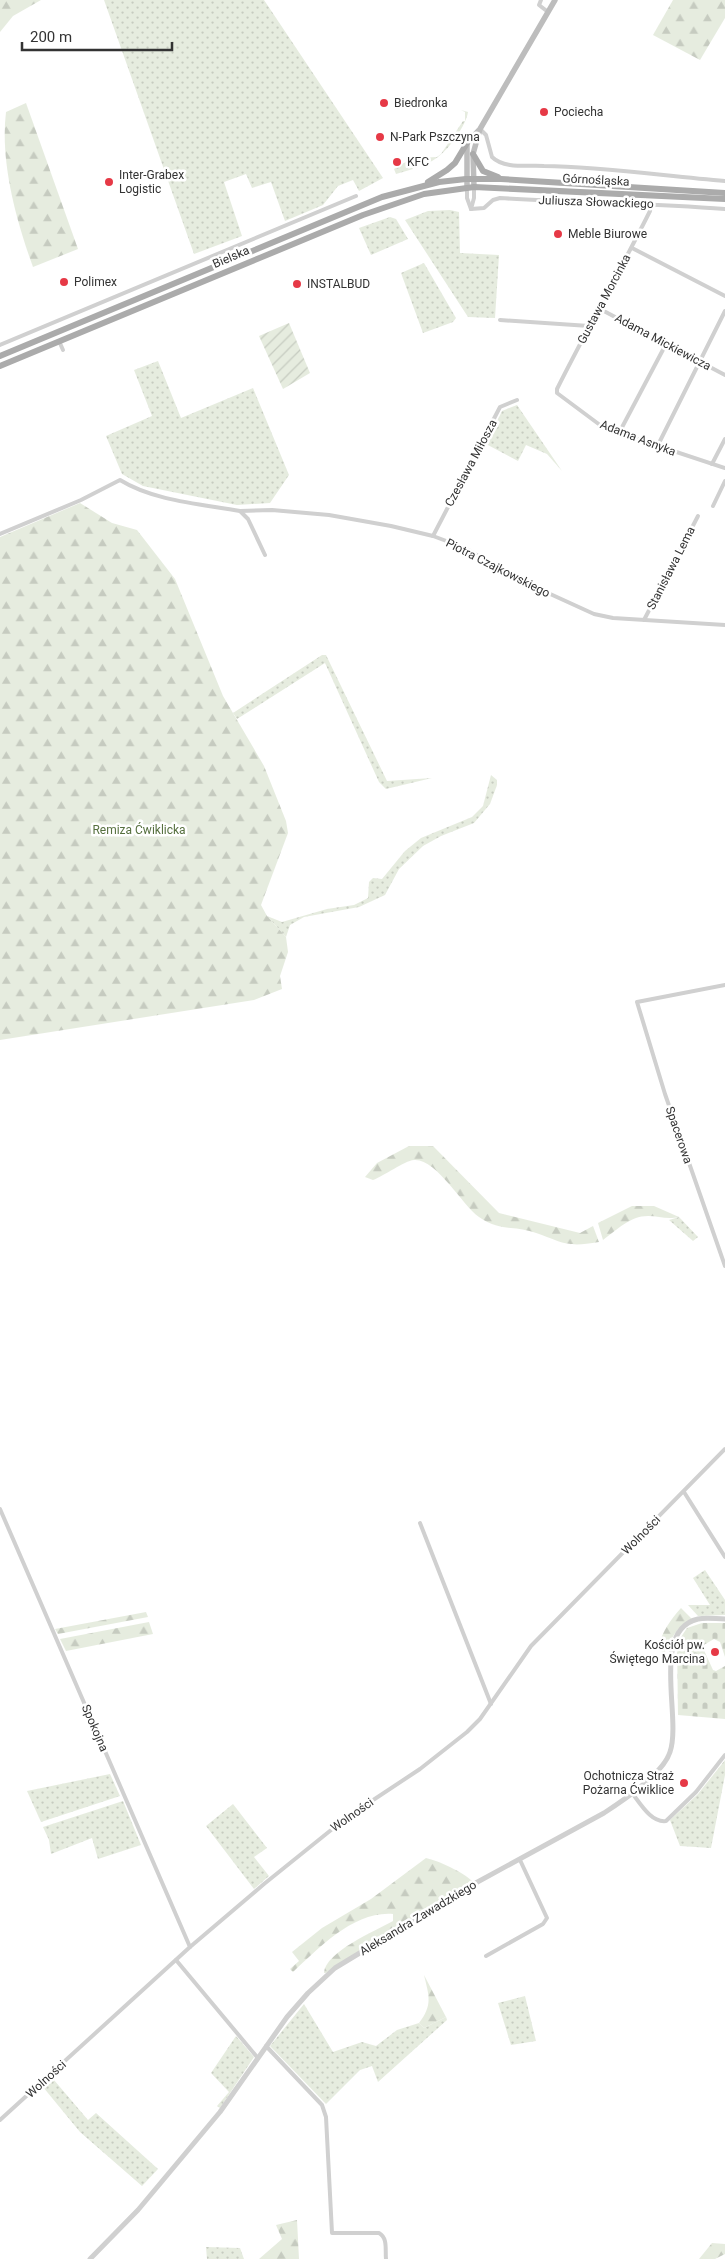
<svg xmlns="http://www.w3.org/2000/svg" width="725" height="2259" font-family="Roboto,sans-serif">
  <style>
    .grass { fill: url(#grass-dots) }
    .forest { fill: url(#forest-firs) }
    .cemetery { fill: url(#cemetery-stones) }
    .garden { fill: url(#garden-furrows) }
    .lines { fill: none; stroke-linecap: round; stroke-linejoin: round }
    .minor { stroke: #d0d0d0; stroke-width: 4 }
    .tertiary { stroke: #d0d0d0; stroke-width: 5 }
    .secondary { stroke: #bdbdbd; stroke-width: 5.5 }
    .primary { stroke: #ababab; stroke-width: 6 }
    .poi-dot { fill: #e63946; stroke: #fff; stroke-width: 2 }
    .labels { text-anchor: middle; stroke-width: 5; stroke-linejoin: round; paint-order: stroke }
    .poi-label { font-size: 12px; fill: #333; stroke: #fff; text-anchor: start }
    .street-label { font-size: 12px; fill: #333; stroke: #fff }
    .park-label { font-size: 12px; fill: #56703f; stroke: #fff }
  </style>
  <defs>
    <pattern id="grass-dots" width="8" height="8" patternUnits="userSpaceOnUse" patternTransform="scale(1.25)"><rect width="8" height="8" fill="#e6ecdf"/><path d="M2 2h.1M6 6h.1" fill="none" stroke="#c6cbc0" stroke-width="1.8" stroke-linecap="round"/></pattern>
    <pattern id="forest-firs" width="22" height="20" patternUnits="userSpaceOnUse" patternTransform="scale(1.25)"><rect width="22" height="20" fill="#e6ecdf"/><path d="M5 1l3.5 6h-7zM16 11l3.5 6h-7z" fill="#c6cbc0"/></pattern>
    <pattern id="cemetery-stones" width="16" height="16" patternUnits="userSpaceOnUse" patternTransform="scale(1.25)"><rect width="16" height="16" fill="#e6ecdf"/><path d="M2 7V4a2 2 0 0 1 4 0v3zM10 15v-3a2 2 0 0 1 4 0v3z" fill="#c6cbc0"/></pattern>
    <pattern id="garden-furrows" width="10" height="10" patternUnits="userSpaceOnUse" patternTransform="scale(1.25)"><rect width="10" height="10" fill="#e6ecdf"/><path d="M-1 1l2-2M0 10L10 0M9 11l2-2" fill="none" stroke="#c6cbc0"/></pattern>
  </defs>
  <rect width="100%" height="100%" fill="#fff"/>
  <g class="grass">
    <polygon points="104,0 264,0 383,178 359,191 353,180 338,186 323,205 285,221 271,182 252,188 246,174 224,182 242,236 194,254"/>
    <path d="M461 110 468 112C466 128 437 169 418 164L417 158 437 157 441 154 463 121H465V112Z"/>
    <polygon points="409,160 414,165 413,169 396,174 394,169"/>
    <polygon points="450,210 459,212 460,253 499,255 495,318 468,317 405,220 428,211"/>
    <polygon points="390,217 396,219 408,239 371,255 359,228"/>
    <polygon points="424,263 456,318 453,322 423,333 401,273"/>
    <polygon points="158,361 181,418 253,388 289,475 270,503 237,505 143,486 122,474 106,436 152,416 134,370"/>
    <polygon points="517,405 562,471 547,454 526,445 518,461 486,444 502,411"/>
    <polygon points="322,655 326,655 387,781 432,778 386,789 379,782 325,663 237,719 233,713"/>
    <polygon points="491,775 497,780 497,785 490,804 474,823 441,836 423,846 399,869 385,895 359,907 304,917 290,925 286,937 267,916 282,922 327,909 354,905 368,898 369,882 373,878 382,879 405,851 421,838 472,817 483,806"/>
    <polygon points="679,1217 698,1237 693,1241 669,1220"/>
    <polygon points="705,1570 725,1600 725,1615 698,1616 688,1605 710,1605 693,1578"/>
    <polygon points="725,1760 725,1775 711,1848 680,1846 670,1820 698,1794"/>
    <polygon points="110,1774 120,1796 41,1822 27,1791"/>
    <polygon points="123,1801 141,1845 98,1859 92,1838 51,1854 49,1840 43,1827"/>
    <polygon points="233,1804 267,1848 254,1857 269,1876 254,1889 206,1826"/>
    <polygon points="525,1996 536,2041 511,2045 498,2003"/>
    <polygon points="304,2004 333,2052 362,2042 376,2046 397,2030 419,2023 424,2028 446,2017 447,2020 378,2082 372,2066 360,2070 326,2104 270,2046"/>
    <polygon points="236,2036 254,2057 220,2108 217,2106 229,2092 211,2073"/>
    <polygon points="54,2080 88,2120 96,2113 158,2169 142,2186 80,2132 43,2087"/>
    <polygon points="206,2247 240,2248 244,2259 207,2259"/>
  </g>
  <g class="forest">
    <polygon points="0,0 41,0 13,16 0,32"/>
    <polygon points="673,0 725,0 725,18 700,60 653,35"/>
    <path d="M26 103 78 249 33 267C16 220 0 162 6 112Z"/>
    <polygon points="80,503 112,523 137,530 175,579 223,696 264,766 286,821 288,833 261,905 267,916 286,937 288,952 280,976 282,989 254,1000 0,1040 0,537"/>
    <path d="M409 1146H433L499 1213 580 1233 593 1226 599 1242C565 1248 563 1242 533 1232 512 1225 501 1232 479 1217 462 1205 436 1158 414 1160 404 1161 384 1176 373 1180L365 1177 377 1163Z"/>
    <path d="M632 1206H654L679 1217C667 1220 659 1216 648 1216 630 1216 617 1230 603 1240L598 1223Z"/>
    <path d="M681 1608 692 1619C676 1627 672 1638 664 1654L658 1647C663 1631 670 1620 681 1608Z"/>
    <polygon points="146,1612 148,1617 58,1634 55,1629"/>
    <polygon points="149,1622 153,1634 66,1651 60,1639"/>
    <path d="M426 1858C439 1861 463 1872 472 1881L326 1973H324C325 1952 375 1931 393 1921V1914C354 1911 320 1947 293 1972L290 1969 299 1961 292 1952 322 1928 371 1899Z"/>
    <path d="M424 1975 446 2017 424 2028 419 2023C433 2005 429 1996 424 1975Z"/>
    <polygon points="297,2220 299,2259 259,2259 282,2239 276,2225"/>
    <polygon points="712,2243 725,2244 725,2254 715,2259 699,2259"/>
  </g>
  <polygon class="cemetery" points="702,1623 725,1623 725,1657 720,1642 714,1639 702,1646 713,1670 716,1671 725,1666 725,1719 678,1715 677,1643 687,1628"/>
  <polygon class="garden" points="289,323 310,373 283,389 259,336"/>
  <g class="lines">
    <g class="minor">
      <polyline points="541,0 539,5 548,12"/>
      <path d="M480 129 486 135 492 157C504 169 528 165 544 166 605 167 664 176 725 181"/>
      <polyline points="467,188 467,198 471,209"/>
      <path d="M651 203 650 211C620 271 587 329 557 389V393L604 428 725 468"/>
      <path d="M471 209 484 208 493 200 500 198C575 203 650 203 725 209"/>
      <polyline points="471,209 474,198 474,187"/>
      <polyline points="632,248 725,296"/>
      <polyline points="600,309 725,375"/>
      <polyline points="500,320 589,326"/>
      <polyline points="59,341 63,350"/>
      <polyline points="0,345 356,196"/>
      <polyline points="619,433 666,344"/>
      <polyline points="657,447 725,311"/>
      <polyline points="712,464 725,439"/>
      <polyline points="713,506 725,481"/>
      <polyline points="240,511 272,510 329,515 391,526 433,536 465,548 513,577 594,614 613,618 725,625"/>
      <path d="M0 534 81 500 120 480C154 501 201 504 240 511L248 519 265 555"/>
      <polyline points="433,536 500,407 517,400"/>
      <polyline points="644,620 698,516"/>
      <polyline points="725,985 637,1002 665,1094 725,1266"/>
      <polyline points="684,1492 725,1557"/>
      <polyline points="0,1509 190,1947"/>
      <polyline points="420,1523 491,1704"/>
      <path d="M632 1793C640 1803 651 1823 666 1821L696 1792 725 1755"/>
      <polyline points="486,1956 543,1924 547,1918 520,1860"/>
      <polyline points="176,1960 257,2057"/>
      <path d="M266 2046 322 2105 326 2117 332 2233H379C388 2238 385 2250 386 2259"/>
      <polyline points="0,2120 190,1947 264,1884 346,1818 420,1769 467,1732 480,1719 531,1646 725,1449"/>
    </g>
    <path class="tertiary" d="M90 2259 138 2210 220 2112 287 2017 308 1993 335 1968 472 1885 604 1813C624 1800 663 1774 670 1752 682 1717 650 1630 698 1619 707 1617 716 1619 725 1619"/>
    <g class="secondary">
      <polyline points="474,187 473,154 480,129 555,0"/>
      <polyline points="467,188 467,143 478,131"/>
    </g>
    <g class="primary">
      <polyline points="473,154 483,171 498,177"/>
      <polyline points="428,182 447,170 455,163 467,143"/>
      <polyline points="0,356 382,197 439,182 466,179 501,179 725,193"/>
      <polyline points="0,366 363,215 424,194 474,187 725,199"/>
    </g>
  </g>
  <g class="poi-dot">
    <circle cx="384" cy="103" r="5"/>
    <circle cx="544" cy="112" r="5"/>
    <circle cx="380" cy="137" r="5"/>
    <circle cx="397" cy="162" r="5"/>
    <circle cx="109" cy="182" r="5"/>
    <circle cx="558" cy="234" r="5"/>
    <circle cx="64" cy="282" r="5"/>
    <circle cx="297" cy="284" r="5"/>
    <circle cx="715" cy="1652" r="5"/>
    <circle cx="684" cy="1783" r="5"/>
  </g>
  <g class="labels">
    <g class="poi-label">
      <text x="394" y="107">Biedronka</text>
      <text x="554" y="116">Pociecha</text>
      <text x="390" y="141">N-Park Pszczyna</text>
      <text x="407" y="166">KFC</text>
      <text x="119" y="179">Inter-Grabex<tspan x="119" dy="14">Logistic</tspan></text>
      <text x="568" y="238">Meble Biurowe</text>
      <text x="74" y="286">Polimex</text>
      <text x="307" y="288">INSTALBUD</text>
      <text x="705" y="1649" text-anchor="end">Kościół pw.<tspan x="705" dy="14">Świętego Marcina</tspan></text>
      <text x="674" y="1780" text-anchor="end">Ochotnicza Straż<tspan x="674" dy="14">Pożarna Ćwiklice</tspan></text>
    </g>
    <g class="street-label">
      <text transform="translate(596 180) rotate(3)" y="4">Górnośląska</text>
      <text transform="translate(596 202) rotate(2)" y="4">Juliusza Słowackiego</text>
      <text transform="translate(231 257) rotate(-23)" y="4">Bielska</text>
      <text transform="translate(604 299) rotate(-62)" y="4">Gustawa Morcinka</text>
      <text transform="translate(663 342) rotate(28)" y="4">Adama Mickiewicza</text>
      <text transform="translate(638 438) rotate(21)" y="4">Adama Asnyka</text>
      <text transform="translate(471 463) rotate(-62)" y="4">Czesława Miłosza</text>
      <text transform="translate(498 568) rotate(27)" y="4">Piotra Czajkowskiego</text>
      <text transform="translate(671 568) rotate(-63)" y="4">Stanisława Lema</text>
      <text transform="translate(679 1135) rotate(71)" y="4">Spacerowa</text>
      <text transform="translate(641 1535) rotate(-45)" y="4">Wolności</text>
      <text transform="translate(95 1728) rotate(67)" y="4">Spokojna</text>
      <text transform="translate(352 1815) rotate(-35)" y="4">Wolności</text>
      <text transform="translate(418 1918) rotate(-31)" y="4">Aleksandra Zawadzkiego</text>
      <text transform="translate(46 2079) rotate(-42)" y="4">Wolności</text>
    </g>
    <g class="park-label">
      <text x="139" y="834">Remiza Ćwiklicka</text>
    </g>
  </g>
  <path d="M22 42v8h150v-8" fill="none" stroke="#333333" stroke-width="2.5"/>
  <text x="30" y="42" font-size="15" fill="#333333" stroke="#ffffff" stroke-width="4" paint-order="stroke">200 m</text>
</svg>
